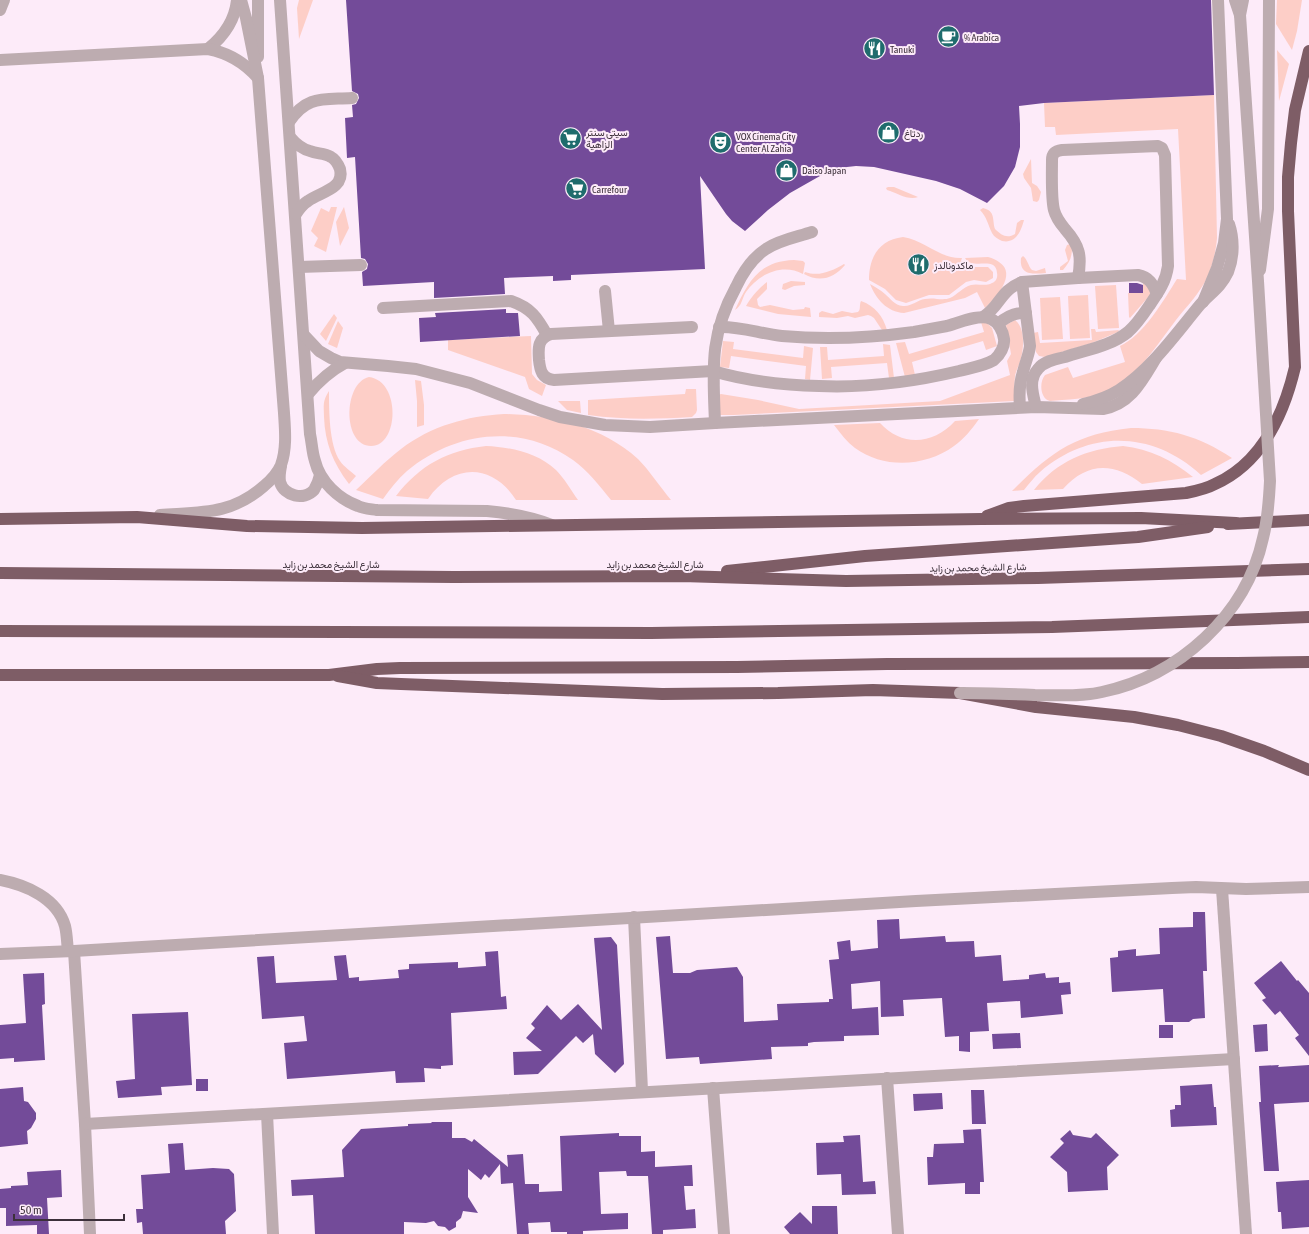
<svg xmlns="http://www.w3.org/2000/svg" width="1309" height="1234" font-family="'Asap Condensed',Vazirmatn,sans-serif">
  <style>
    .green { fill: #fdcec7 }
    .building { fill: #734b99 }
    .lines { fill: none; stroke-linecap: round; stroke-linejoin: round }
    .minor { stroke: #bdacb0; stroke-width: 12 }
    .highway { stroke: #7e5d66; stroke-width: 12 }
    .minor-bridge { stroke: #bdacb0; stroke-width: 12 }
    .labels { text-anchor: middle; stroke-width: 4; stroke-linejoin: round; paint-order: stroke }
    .poi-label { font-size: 10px; fill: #3c303a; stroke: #fdebf9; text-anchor: start }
    .street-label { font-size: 10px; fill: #3c303a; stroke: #fdebf9 }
  </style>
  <rect width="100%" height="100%" fill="#fdebf9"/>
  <g class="green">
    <polygon points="299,0 313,0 299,39 297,8"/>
    <polygon points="1277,0 1302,0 1297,31 1292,50 1276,24"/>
    <polygon points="1277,50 1289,64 1279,101"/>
    <path d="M1214 95 1217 238C1216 251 1213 263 1208 276 1200 293 1187 306 1176 320 1159 342 1143 368 1120 384 1102 396 1083 399 1062 400 1058 400 1054 401 1050 401 1040 399 1039 382 1045 375L1068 367 1073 378 1125 362 1120 346C1143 336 1164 300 1177 279L1186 280 1178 129 1056 135 1055 127H1045L1044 103Z"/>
    <polygon points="1031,159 1032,183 1037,186 1041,192 1039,200 1037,202 1033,201 1031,188 1024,178 1023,174"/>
    <path d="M888 187H894L918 197C909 201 897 193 887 190L886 188Z"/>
    <polygon points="331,207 337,207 326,252 314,246 318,238 311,231 321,208 329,212"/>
    <polygon points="344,207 349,228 340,246 336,222"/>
    <path d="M983 208C996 211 992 220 995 229 1001 235 1007 239 1015 234L1017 223 1021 220H1024C1021 231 1016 244 1002 241 998 239 994 237 992 233 988 225 987 217 980 210Z"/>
    <path d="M903 237C924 240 940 259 962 258L961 261 969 267H988L993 272V278L986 282 974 280 966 282 949 295H929L906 303 896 300 885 289 869 280C869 257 879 240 903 237Z"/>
    <path d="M1070 244 1072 248C1072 258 1069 263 1063 270H1060V267L1068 261 1065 250 1067 245Z"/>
    <path d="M1023 256C1028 260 1028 266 1032 270L1036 271 1045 268 1046 273C1034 274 1019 276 1021 258Z"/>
    <path d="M988 257C993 258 996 260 999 262 1018 274 995 299 985 308L977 292 965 298 904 313C887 312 876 299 870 284 875 287 881 290 885 294 891 299 894 305 903 306 911 307 917 300 925 299 934 297 942 301 950 298 957 295 963 287 971 285 978 283 985 287 992 283 996 282 998 277 997 273 996 255 972 271 965 258Z"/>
    <path d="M794 260 803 261 805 263 803 274C782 263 759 274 746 292 742 298 742 306 735 310 748 282 759 261 794 260Z"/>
    <path d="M844 264 845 265C834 278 820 283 804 274L805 272C819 277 832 271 844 264Z"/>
    <polygon points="791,281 805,282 805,285 794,286 785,290 782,289 783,284"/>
    <path d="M767 282V289L757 299 758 305 760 307 770 305 793 310 804 309 805 307 810 308 811 317 778 314 746 306C752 296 758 289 767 282Z"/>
    <polygon points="1143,283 1151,290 1150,295 1130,318 1129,317 1128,293 1143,293"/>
    <polygon points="1116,285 1119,328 1098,329 1095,286"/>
    <polygon points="1088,295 1090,338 1070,339 1068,296"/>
    <polygon points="1060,297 1063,339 1042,340 1040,298"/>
    <path d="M861 301C875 306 883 316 887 330H882L874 318 871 316 868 315 855 318 848 316 837 318 819 317V313L822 311 833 314 842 311 852 313 858 312C861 310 859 305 861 301Z"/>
    <polygon points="334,314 337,318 326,341 320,334"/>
    <path d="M1015 320C1025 328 1024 346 1021 358 1020 364 1016 370 1015 376 1014 384 1015 393 1014 401L734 415H720L718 395 721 394 758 400 799 409 940 401 1010 375 1007 361 1011 354 1006 325Z"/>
    <polygon points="338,321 343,328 337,348 328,344"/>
    <polygon points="981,322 987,323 992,328 997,346 986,350 983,341 912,362 915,375 905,377 896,343 905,342 909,354 984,332"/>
    <polygon points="1091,329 1095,329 1096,332 1119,330 1118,332 1092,343 1045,357 1039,356 1036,352 1033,333 1038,332 1040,343 1092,340"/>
    <polygon points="531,336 532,374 537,380 546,385 542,396 529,389 525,377 448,350 448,340"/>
    <polygon points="723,341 734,342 733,349 803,358 804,346 813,348 810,380 805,379 806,366 731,356 729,368 720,367"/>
    <polygon points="883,344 890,345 894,378 889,378 887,363 831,367 832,378 822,379 820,347 827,347 828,360 884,356"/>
    <path d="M369 377C401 381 399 446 371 446 342 446 343 383 369 377Z"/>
    <polygon points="415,380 421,381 424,405 424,425 417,427 417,401"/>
    <path d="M686 389H696L697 410 696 413 692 417C656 419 624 420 588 415V400L685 394Z"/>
    <path d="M329 391C329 410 329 445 340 461 344 467 351 471 356 476L349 484C333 463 325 443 324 417 324 405 322 402 329 391Z"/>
    <polygon points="558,401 580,401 581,413 567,410"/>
    <path d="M504 414C553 415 601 426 638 459 649 470 661 488 671 500H611C599 485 588 471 573 460 521 423 455 431 407 471 398 479 390 489 383 499L356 490C370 477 385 461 401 449 431 426 467 416 504 414Z"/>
    <path d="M979 419C972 429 964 439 954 446 925 467 884 469 855 448 847 442 841 434 834 425L880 423C902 447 933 445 955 421Z"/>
    <path d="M1131 428C1169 428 1199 436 1232 458L1201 475C1153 431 1090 429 1040 472 1034 477 1029 484 1024 490L1012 491C1051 452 1075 434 1131 428Z"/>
    <path d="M486 446C510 447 538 453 556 470 564 478 571 490 578 500H516C492 463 453 463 428 499L396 496C420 465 448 450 486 446Z"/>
    <path d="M1123 446C1150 449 1172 460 1193 477L1142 484C1114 462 1087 462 1063 489L1034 490C1057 461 1087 449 1123 446Z"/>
  </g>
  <g class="building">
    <polygon points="346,0 1211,0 1214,95 1044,103 1019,106 1020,124 1020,147 1015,167 1004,186 987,203 960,189 936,181 874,167 856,166 847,167 827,172 790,193 768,210 745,231 732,221 726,214 700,176 705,269 571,275 571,280 553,281 553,276 504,278 505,294 434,298 434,282 363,286 362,272 367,269 368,264 365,259 361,258 355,157 347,158 345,118 353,117 352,105 356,104 359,98 358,94 352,91"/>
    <polygon points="1129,283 1137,283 1143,285 1143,293 1129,293"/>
    <polygon points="506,309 506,313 518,313 520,336 420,342 419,318 436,317 435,313"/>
    <polygon points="1193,912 1205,912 1207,971 1203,971 1205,1018 1193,1019 1189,1022 1165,1022 1163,989 1112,992 1110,958 1118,957 1118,951 1136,949 1136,956 1160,954 1159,928 1193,927"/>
    <polygon points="899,919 900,939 945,936 946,942 974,941 975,957 1001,955 1003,981 1029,979 1029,975 1045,973 1046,978 1059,977 1059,983 1070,982 1071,994 1061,995 1063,1014 1021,1018 1020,1001 987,1003 989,1031 970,1032 970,1052 959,1051 959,1036 945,1037 942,998 903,1000 904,1016 881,1017 880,981 851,984 852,1009 878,1007 879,1035 844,1036 844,1041 814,1042 808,1043 808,1046 771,1047 772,1059 700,1064 699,1057 666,1059 656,937 670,936 673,973 690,973 697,970 737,967 743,977 744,1022 778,1020 777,1004 829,1002 829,999 833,999 829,960 839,959 837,942 850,940 851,951 878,948 877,920"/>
    <polygon points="611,937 617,945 624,1064 615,1073 595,1054 593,1034 583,1043 576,1036 538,1074 514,1075 513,1052 542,1051 526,1038 535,1028 531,1024 547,1005 561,1020 578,1004 602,1030 594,938"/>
    <polygon points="498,951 501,997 506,996 507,1009 451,1013 453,1065 441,1066 441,1069 424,1068 425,1082 396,1083 395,1071 287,1079 284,1043 307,1041 304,1016 262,1019 257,957 274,956 276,983 337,980 334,956 346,955 349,978 359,977 359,981 399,978 398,970 409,969 409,964 458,962 458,968 486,966 485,952"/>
    <polygon points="1281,961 1297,981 1298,980 1309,993 1309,1056 1295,1038 1299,1035 1280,1011 1275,1015 1262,1000 1266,998 1254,983"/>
    <polygon points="44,973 45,1004 42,1005 45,1060 14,1062 14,1058 0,1059 0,1025 26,1023 23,974"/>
    <polygon points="188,1012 192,1085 161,1087 162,1095 118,1098 116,1081 135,1079 132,1014"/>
    <polygon points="1267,1024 1268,1051 1255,1052 1253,1025"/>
    <rect x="1159" y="1025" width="14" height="13"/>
    <polygon points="1020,1033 1021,1048 993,1049 992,1034"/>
    <polygon points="1279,1065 1278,1067 1309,1065 1309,1102 1274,1104 1279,1171 1264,1171 1259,1102 1261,1102 1259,1066"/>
    <rect x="196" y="1079" width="12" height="12"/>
    <polygon points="1212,1084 1214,1107 1216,1107 1217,1125 1171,1127 1170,1110 1175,1109 1175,1105 1181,1105 1180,1086"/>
    <polygon points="23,1087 24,1101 28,1102 36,1113 36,1119 31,1128 27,1131 28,1144 0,1147 0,1089"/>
    <polygon points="971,1090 984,1090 986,1124 972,1124"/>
    <polygon points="942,1093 943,1109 914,1111 913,1094"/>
    <polygon points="431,1122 452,1122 452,1138 465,1138 472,1142 474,1139 508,1167 507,1155 523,1154 525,1184 539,1184 539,1192 562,1191 560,1136 619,1133 619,1136 641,1136 641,1152 655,1151 655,1167 692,1165 693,1186 684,1186 686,1210 695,1209 696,1228 663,1230 663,1234 652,1234 648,1176 627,1176 626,1171 599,1172 601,1214 628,1213 628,1229 583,1231 583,1234 567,1234 567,1232 551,1232 550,1222 528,1223 529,1234 517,1234 513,1183 501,1184 500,1164 489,1178 485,1174 481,1180 468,1169 468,1197 478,1213 463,1211 461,1218 456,1222 456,1227 449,1231 445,1227 438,1226 434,1221 426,1223 404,1222 404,1234 315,1234 313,1195 292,1196 291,1180 344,1177 342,1150 361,1129 408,1126 408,1124 432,1123"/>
    <polygon points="981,1129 984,1182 980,1182 980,1194 965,1194 965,1183 928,1185 927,1157 933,1157 934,1144 964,1143 963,1130"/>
    <polygon points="1070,1130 1073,1135 1091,1138 1096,1133 1119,1155 1107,1167 1108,1190 1068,1192 1067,1172 1050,1157 1064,1143 1060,1139"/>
    <polygon points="860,1135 863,1182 875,1181 876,1194 842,1195 841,1174 817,1175 816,1143 844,1142 843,1136"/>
    <polygon points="183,1143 185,1170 213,1168 229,1169 234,1174 236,1211 225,1221 226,1234 143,1234 142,1222 137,1223 136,1209 143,1209 141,1175 170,1173 168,1144"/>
    <polygon points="61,1170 62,1197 47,1198 49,1234 37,1234 37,1225 6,1226 6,1208 0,1208 0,1189 11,1188 11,1186 28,1185 27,1172"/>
    <polygon points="1309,1180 1309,1227 1282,1229 1281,1212 1278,1212 1276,1182"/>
    <polygon points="812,1206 837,1206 838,1234 790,1234 784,1227 800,1212 812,1224"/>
  </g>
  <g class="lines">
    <g class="minor">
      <polyline points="258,0 258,57"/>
      <path d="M280 0 310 434C312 443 312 452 315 461 320 482 339 499 358 506 364 509 371 509 377 510L487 511C510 513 531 517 552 525"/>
      <polyline points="1235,0 1240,15"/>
      <polyline points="0,10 4,0"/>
      <path d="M208 49C224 36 235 21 237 0"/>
      <path d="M0 60 208 49C229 53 244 62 258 78"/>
      <path d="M289 122C307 95 323 100 352 98"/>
      <path d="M290 137C295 143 302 149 310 151 317 154 324 153 331 157 335 159 338 164 340 169 345 189 320 192 308 201 303 204 299 209 296 214"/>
      <polyline points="299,267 361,265"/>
      <polyline points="1260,270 1268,209 1269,0"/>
      <polyline points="605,291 609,331"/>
      <polyline points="1203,302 1217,268 1224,243 1227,219 1218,0"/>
      <path d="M383 308 511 301C531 308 537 317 547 335"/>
      <path d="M983 317C1001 306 999 291 1022 282L1078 278 1138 275C1149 277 1153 284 1157 294"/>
      <path d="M998 324C1006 317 1015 312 1026 313"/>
      <path d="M692 327 551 334C538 338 538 347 539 360 540 370 542 379 554 380L713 371C746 381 785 385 819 386 866 388 913 382 959 371 970 368 984 366 994 360 1000 355 1005 346 1004 339 1003 331 998 322 991 319 981 313 958 323 947 326 936 328 925 330 914 332 870 338 826 340 782 336 761 334 740 326 719 327"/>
      <path d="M304 335 319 351 331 358 340 362 388 366 416 369 470 383 539 410 560 417 605 425 650 427 715 423 1036 407 1103 409C1131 404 1142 381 1156 358"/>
      <path d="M308 394C319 381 330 371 345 363"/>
      <path d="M1083 404C1096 401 1108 397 1119 390 1151 369 1175 335 1199 306 1210 293 1220 289 1228 272 1234 257 1234 239 1229 224"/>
      <path d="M1020 407C1019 395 1019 384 1023 372 1025 363 1029 355 1030 346L1022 282"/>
      <path d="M1036 407C1033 394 1028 380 1038 369 1044 361 1056 359 1065 357 1086 350 1111 346 1128 332 1136 325 1143 315 1149 306 1158 293 1166 282 1168 266L1165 155 1162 148 1158 146 1062 150C1055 151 1052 154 1052 160 1052 174 1051 198 1054 210 1056 218 1060 223 1065 229 1080 246 1082 256 1078 278"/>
      <path d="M715 423C713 369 709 336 736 287 743 272 752 258 766 249 779 240 797 237 812 232"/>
      <path d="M281 466C280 471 279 476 280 482 284 496 304 501 314 490 317 485 319 480 320 475"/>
      <path d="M160 515C201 512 231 515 264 486 270 481 278 472 281 465 287 448 285 429 284 413L258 78 246 18 241 0"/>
      <path d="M0 880C26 885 57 898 65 926 67 934 67 943 68 951"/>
      <polyline points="1222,889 1246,1234"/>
      <polyline points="634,917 642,1091"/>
      <polyline points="74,951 85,1124 90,1234"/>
      <polyline points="0,954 74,951 916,901 1172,888 1196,887 1246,889 1309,887"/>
      <polyline points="887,1078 898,1234"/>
      <polyline points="713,1088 724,1234"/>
      <polyline points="267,1114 273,1234"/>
      <polyline points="85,1124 1234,1059"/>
    </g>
    <g class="highway">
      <path d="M987 516 1009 508 1024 506 1186 493C1196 491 1206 489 1215 484 1262 463 1284 414 1295 367L1288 211V177L1291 143 1295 110 1309 51"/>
      <polyline points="0,519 137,517 247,526 362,528 981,519 1141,518 1236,523"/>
      <polyline points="1228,524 1309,520"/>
      <polyline points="727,571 865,556 1138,537 1208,527"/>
      <polyline points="0,573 454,577 682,576 846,581 1038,578 1309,569"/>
      <polyline points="0,631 651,633 1052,627 1309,617"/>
      <polyline points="0,675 329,675 377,669 400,668 737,667 887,664 1237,663 1309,662"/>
      <polyline points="338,676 377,683 401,684 662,694 778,693 873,690 960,693 1036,707 1134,717 1178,725 1221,736 1264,751 1309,770"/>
    </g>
    <path class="minor-bridge" d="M960 693C985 693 1010 694 1035 695 1057 695 1080 697 1102 692 1178 676 1246 616 1263 538 1268 519 1269 501 1270 481L1258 281 1240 15 1243 0"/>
  </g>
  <defs>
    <symbol id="cafe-disc" viewBox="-11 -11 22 22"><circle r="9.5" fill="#1f6c6d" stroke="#fdebf9"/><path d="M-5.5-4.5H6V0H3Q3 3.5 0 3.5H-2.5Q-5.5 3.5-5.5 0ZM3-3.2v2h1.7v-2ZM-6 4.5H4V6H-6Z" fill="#fff"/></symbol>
    <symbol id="restaurant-disc" viewBox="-11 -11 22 22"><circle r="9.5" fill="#1f6c6d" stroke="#fdebf9"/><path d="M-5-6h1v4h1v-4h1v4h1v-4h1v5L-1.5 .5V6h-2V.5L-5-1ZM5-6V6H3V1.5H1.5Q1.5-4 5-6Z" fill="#fff"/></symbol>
    <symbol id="shop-disc" viewBox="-11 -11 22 22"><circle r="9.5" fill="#1f6c6d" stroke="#fdebf9"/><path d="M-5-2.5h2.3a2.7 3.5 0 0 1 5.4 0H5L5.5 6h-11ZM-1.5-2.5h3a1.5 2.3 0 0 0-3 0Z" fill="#fff"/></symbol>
    <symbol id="supermarket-disc" viewBox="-11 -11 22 22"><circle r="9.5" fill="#1f6c6d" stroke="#fdebf9"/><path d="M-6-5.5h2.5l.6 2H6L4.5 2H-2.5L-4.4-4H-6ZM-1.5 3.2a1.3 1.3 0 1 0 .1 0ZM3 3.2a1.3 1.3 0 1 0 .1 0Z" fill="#fff"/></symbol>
    <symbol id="theatre-disc" viewBox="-11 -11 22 22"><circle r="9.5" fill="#1f6c6d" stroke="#fdebf9"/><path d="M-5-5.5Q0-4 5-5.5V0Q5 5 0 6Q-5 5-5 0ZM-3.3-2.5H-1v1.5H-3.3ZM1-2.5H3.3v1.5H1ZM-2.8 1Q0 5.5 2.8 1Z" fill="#fff"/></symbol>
  </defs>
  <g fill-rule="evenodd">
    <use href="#cafe-disc" x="936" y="24" width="25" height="25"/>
    <use href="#restaurant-disc" x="862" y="36" width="25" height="25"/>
    <use href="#shop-disc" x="876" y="120" width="25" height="25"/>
    <use href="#supermarket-disc" x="558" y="126" width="25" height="25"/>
    <use href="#theatre-disc" x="708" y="130" width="25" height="25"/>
    <use href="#shop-disc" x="774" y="158" width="25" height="25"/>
    <use href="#supermarket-disc" x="564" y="176" width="25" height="25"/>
    <use href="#restaurant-disc" x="906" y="252" width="25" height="25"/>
  </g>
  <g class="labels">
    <g class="poi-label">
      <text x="964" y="41">% Arabica</text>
      <text x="890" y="53">Tanuki</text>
      <text x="586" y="136">سيتي سنتر<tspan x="586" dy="12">الزاهية</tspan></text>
      <text x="904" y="137">ردتاغ</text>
      <text x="736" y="140">VOX Cinema City<tspan x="736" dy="12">Center Al Zahia</tspan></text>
      <text x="802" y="174">Daiso Japan</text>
      <text x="592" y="193">Carrefour</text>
      <text x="934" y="269">ماكدونالدز</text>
    </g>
    <g class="street-label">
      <text x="331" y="568">شارع الشيخ محمد بن زايد</text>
      <text x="655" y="568">شارع الشيخ محمد بن زايد</text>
      <text transform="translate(978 567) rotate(-1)" y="4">شارع الشيخ محمد بن زايد</text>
    </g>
  </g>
  <path d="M14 1214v6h110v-6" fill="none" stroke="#3c303a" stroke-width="2"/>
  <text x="20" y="1214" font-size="12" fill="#3c303a" stroke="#fdebf9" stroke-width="3" paint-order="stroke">50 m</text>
</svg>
